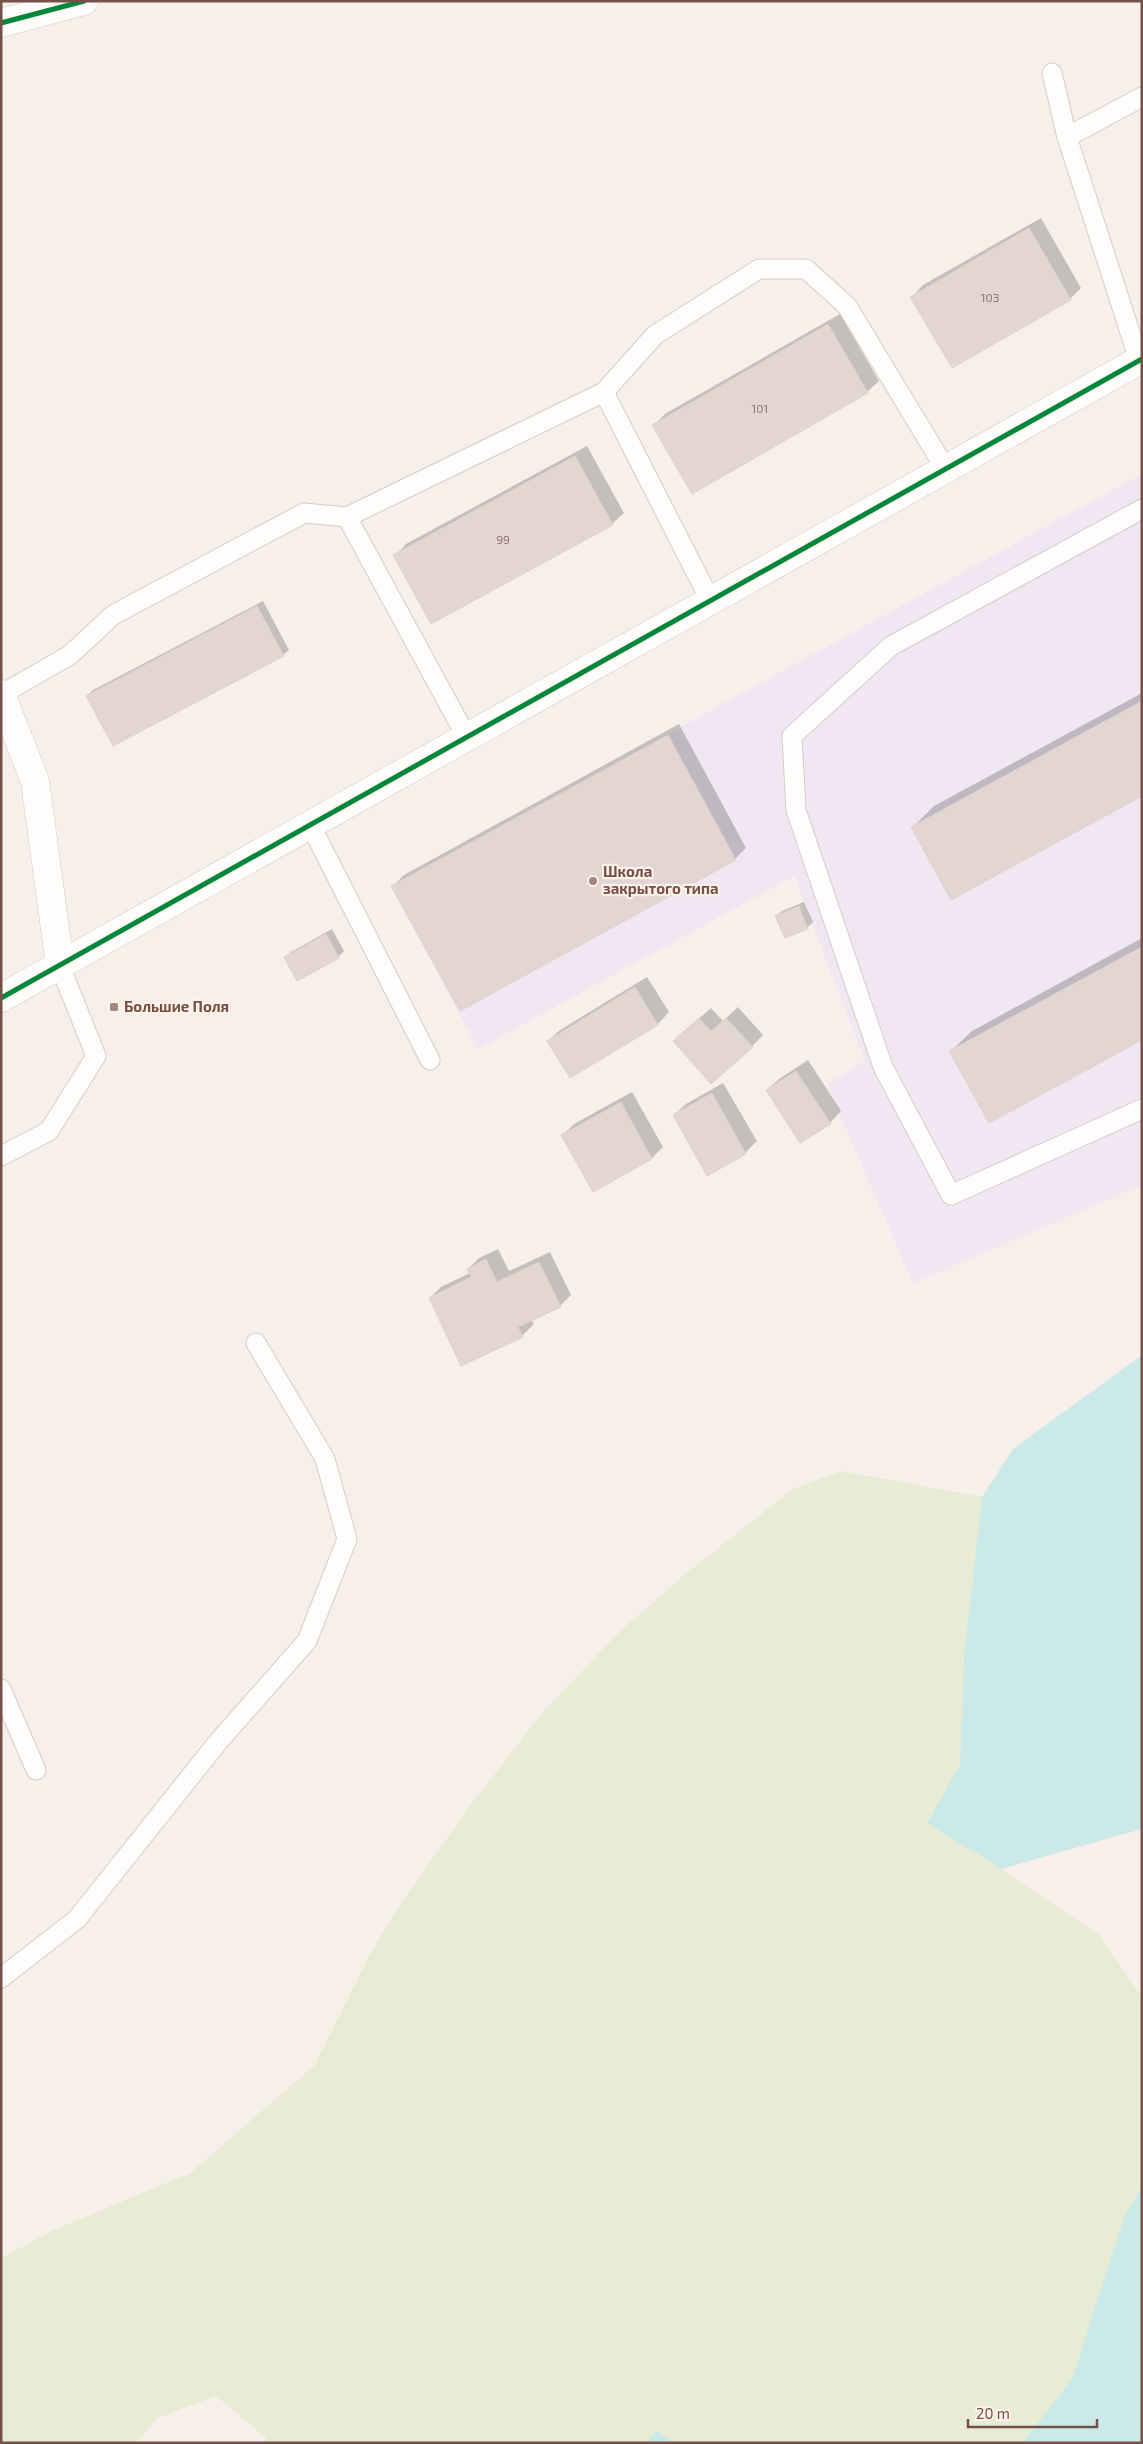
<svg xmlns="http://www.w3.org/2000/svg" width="1143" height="2444" font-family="'Exo 2',sans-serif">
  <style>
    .education { fill: #f0e7f2 }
    .green { fill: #e8ecd4 }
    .water { fill: #cbe9e6 }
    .shadow { fill: #0003 }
    .building { fill: #e3d5d1; stroke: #e0d1cc }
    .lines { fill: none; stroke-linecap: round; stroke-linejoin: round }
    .lane-casing { stroke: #d6cbc6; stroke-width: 21 }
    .street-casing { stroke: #d6cbc6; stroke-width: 29 }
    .secondary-casing { stroke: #d6cac6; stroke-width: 29 }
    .lane { stroke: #fefdfc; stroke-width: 19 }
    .street { stroke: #fefdfc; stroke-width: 28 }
    .secondary { stroke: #fefdfc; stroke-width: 28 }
    .cycleway-casing { stroke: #fff3ea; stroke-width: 8 }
    .cycleway { stroke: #00873e; stroke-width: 5 }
    .poi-dot { fill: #a28881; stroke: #fff3ea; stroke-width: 2 }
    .labels { text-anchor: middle; stroke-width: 4.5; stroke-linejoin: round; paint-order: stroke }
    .number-label { font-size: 12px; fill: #92746d }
    .poi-label { font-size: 15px; font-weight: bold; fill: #755049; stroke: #fff3ea; text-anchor: start }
  </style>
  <rect width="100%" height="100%" fill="#f7efea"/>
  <polygon class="education" points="1142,474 1142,1185 913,1283 827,1085 865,1061 794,876 478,1049 391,886"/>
  <polygon class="green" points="842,1471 982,1497 964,1655 960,1764 927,1823 1001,1869 1099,1935 1142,1997 1142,2186 1124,2217 1072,2379 1022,2443 674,2443 657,2431 646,2443 266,2443 266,2438 216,2396 158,2418 136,2443 1,2443 1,2258 52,2231 190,2173 314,2066 369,1956 401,1903 469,1807 546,1708 626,1626 684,1575 793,1489"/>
  <g class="water">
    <polygon points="1142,1355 1142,1829 1001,1869 927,1823 960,1764 964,1655 982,1497 1013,1449"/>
    <polygon points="1142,2186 1142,2443 1022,2443 1072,2379 1124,2217"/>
    <polygon points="657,2431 674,2443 646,2443"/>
  </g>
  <g class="shadow">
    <polygon points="1041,218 1081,288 1070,299 912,297 923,285"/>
    <polygon points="840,314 879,381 867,392 693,492 654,425 665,414"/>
    <polygon points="587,446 624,513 612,524 395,556 406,544"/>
    <polygon points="263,601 289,650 283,655 87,696 93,690"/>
    <polygon points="1142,693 1142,795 913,827 934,806"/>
    <polygon points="679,724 746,848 735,859 393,886 404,875"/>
    <polygon points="804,902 813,922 807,928 777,916 782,911"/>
    <polygon points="332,929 344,951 338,957 297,979 285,957 291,952"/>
    <polygon points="1142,938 1142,1038 951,1051 972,1031"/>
    <polygon points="647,977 669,1012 658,1024 570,1077 548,1041 560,1030"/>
    <polygon points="738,1007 763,1035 752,1046 686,1030 711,1008 723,1021"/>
    <polygon points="808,1060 841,1111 830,1123 767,1090 779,1079"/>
    <polygon points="723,1083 757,1141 745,1153 707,1174 674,1115 686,1104"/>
    <polygon points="632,1092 663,1147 652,1158 594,1190 563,1135 574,1124"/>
    <polygon points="498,1249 509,1271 550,1252 571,1295 560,1306 531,1320 534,1324 522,1336 430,1298 441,1287 470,1273 468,1269 479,1258"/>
  </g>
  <g class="building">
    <polygon points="1029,228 1071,300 952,368 910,297"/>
    <polygon points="828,324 868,393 692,494 652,425"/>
    <polygon points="575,456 613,525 431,624 393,555"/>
    <polygon points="257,606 284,656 113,746 86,696"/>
    <polygon points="1142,701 1142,796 951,900 911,827"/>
    <polygon points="668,735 736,860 460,1011 391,886"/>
    <polygon points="799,906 808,929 785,938 775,916"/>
    <polygon points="326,934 339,958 297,981 284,957"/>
    <polygon points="1142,947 1142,1040 989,1123 949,1051"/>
    <polygon points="635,987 658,1025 570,1078 547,1041"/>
    <polygon points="699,1018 711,1031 726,1018 753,1047 711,1084 673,1041"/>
    <polygon points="796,1071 831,1124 800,1143 766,1090"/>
    <polygon points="712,1093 746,1154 707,1176 673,1115"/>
    <polygon points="621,1102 652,1159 593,1192 561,1135"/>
    <polygon points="486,1259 497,1282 539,1262 561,1307 518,1327 523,1337 461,1366 429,1298 471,1277 467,1269"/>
  </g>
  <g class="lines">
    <defs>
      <g id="lane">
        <polyline points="1052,73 1067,137 1139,360"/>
        <polyline points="1067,137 1142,97"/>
        <polyline points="604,392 655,335 759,269 806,269 847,306 945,468"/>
        <polyline points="1142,509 891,646 792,736 796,810 883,1067 951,1195 1142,1109"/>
        <polyline points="2,694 70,655 113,615 304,513 347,517"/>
        <polyline points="466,736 347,517 604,392 710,600"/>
        <polyline points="310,824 430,1060"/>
        <polyline points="1,1156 49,1131 96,1056 60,966"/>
        <polyline points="1,1689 36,1770"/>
        <polyline points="1,1978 77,1919 218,1742 307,1641 347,1539 325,1459 256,1343"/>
      </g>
      <g id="street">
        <polyline points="1,23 84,1"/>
        <polyline points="1,694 35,781 60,966"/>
      </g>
      <polyline id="secondary" points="1,998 1142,359"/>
    </defs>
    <use href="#lane" class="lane-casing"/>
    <use href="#street" class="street-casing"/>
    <use href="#secondary" class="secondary-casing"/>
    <use href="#lane" class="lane"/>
    <use href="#street" class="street"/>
    <use href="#secondary" class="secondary"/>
    <defs>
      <g id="cycleway">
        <polyline points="1,23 84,1"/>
        <polyline points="1,998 1142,359"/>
      </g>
    </defs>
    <use href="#cycleway" class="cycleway-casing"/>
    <use href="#cycleway" class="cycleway"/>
  </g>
  <g class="poi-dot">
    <circle cx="593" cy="881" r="5"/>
    <rect x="109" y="1002" width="10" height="10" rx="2.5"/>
  </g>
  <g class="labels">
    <g class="number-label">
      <text x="990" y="302">103</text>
      <text x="760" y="413">101</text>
      <text x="503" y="544">99</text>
    </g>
    <g class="poi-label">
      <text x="603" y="877">Школа<tspan x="603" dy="17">закрытого типа</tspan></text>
      <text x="124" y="1012">Большие Поля</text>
    </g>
  </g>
  <rect width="1143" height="2444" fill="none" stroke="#755049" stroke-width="5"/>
  <path d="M968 2419v8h129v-8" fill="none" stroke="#755049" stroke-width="2.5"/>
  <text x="976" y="2419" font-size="15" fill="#755049" stroke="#fff3ea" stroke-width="4" paint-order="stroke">20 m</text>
</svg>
